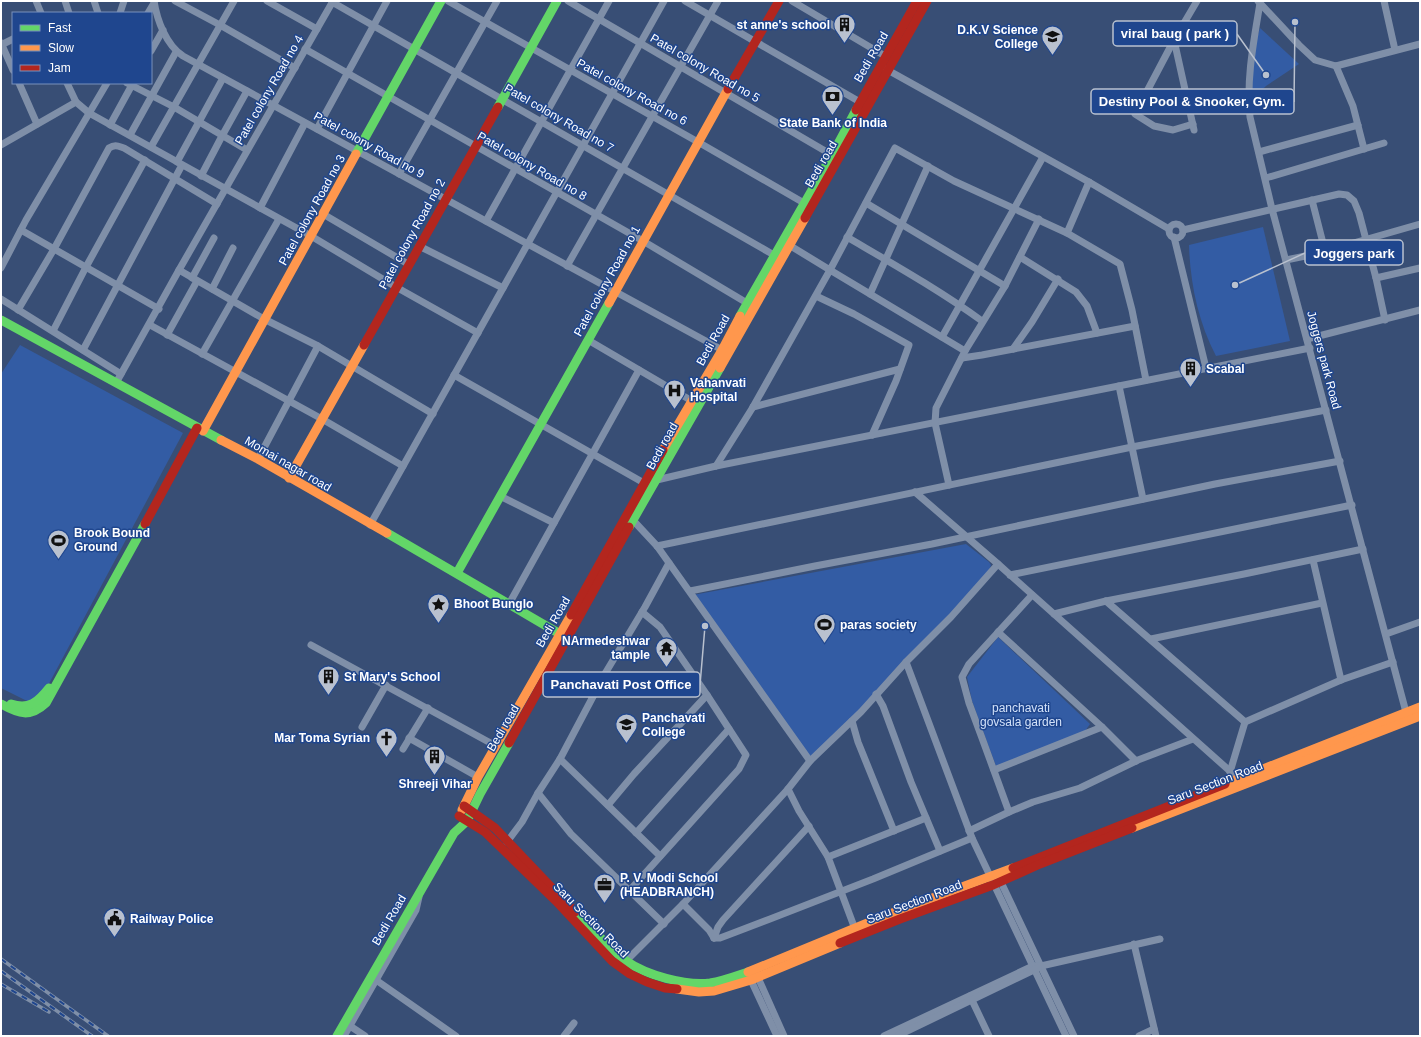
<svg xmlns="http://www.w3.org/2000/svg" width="1421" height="1037" font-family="Helvetica,sans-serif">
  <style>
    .green { fill: #335ca4 }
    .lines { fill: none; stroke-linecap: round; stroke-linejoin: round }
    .street { stroke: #7f8fa8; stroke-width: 7 }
    .fast { stroke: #63d668; stroke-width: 9 }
    .slow { stroke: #ff974d; stroke-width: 9 }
    .jam { stroke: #b3261e; stroke-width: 9 }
    .rail-casing { stroke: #7f8fa8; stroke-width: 3.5 }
    .rail { stroke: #1f468e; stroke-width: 2; stroke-dasharray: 6; stroke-linecap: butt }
    .labels { text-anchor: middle; stroke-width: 3; stroke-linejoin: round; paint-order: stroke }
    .poi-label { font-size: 12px; font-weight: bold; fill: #fff; stroke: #1f468e; text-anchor: start }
    .street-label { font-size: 12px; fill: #fff; stroke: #1f468e }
    .park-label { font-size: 12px; fill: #d2e1f9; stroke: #1f468e }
    .leader { fill: none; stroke: #b9c1cf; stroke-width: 1.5 }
    .callout-dot { fill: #b9c1cf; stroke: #1f468e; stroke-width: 1.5 }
    .callout { fill: #1f468e; stroke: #b9c1cf; stroke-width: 1.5 }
    .callout-label { font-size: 13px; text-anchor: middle; font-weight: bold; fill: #fff }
  </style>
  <rect width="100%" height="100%" fill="#384e75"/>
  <g class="green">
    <polygon points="1260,28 1299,64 1266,86 1249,102 1253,51"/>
    <path d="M1263 227 1290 341 1216 356C1198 322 1190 282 1189 245Z"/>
    <polygon points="20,345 183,433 37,706 1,688 1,374"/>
    <polygon points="966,544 989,562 991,565 989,571 876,696 810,758 693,595"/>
    <polygon points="998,637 1090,724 1083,734 1059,748 996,766 972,701 967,677"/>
  </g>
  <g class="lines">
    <g class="street">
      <polyline points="36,1 41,13"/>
      <polyline points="65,1 69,13"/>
      <polyline points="94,1 98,13"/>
      <path d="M154 1C157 20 166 45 183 56L726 352"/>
      <polyline points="175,1 220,25 295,68"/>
      <polyline points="267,1 317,29"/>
      <polyline points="448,1 698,142 804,203"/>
      <polyline points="568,1 832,155"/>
      <polyline points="685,1 860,102"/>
      <polyline points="792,1 885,56"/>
      <polyline points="1258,1 1299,45 1315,60 1336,66 1420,44"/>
      <polyline points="1384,1 1395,50"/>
      <polyline points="332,2 774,255"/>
      <path d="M1260 3C1254 40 1246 79 1250 117L1272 209 1407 716"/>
      <polyline points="120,13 124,1"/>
      <polyline points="148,13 154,3"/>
      <polyline points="1174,40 1194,130"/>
      <polyline points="1,43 13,70"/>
      <polyline points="1,45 13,39"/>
      <polyline points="305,49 643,241 747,303"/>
      <polyline points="151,51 163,30"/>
      <polyline points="1336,66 1353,106 1364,149"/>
      <polyline points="884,68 1089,182 1169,229"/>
      <polyline points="19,83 37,124"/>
      <polyline points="67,83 76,102 89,113 311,236 396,287 478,333"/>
      <polyline points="127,83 174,107 247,150"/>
      <polyline points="1193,124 1173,130 1154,126 1135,114 1174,40 1197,1"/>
      <polyline points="110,125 133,83"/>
      <polyline points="317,129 387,1"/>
      <polyline points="130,135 176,52"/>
      <polyline points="1,145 76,102"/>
      <polyline points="151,147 234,1"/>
      <polyline points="1259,152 1358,125"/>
      <polyline points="177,162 223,78"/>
      <polyline points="399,174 497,1"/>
      <polyline points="201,176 222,136 247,91"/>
      <polyline points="1266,178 1384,143"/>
      <polyline points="1312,200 1325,251"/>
      <polyline points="866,203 1005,286"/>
      <polyline points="260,208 305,123"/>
      <polyline points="323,214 408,264"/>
      <polyline points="486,221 609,1"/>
      <circle cx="1176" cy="231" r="7"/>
      <polyline points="21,230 159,309"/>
      <polyline points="1183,230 1339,194 1347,195 1354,201 1359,213 1376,278 1385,320"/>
      <polyline points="1067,233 1089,182"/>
      <path d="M847 237C893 264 939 290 982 321"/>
      <polyline points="1174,237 1206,368"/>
      <polyline points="789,245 830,270 895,148 954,181 1067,233 1120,264 1132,310 1146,380"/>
      <polyline points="419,246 503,288"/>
      <polyline points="1020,257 1076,292 1087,306 1097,333"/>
      <polyline points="1286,260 1315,254 1420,224"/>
      <polyline points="567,266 718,1"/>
      <polyline points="1,268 26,220 107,83"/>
      <polyline points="179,270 264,319 318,346 433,414"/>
      <polyline points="192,278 214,238"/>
      <polyline points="1376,278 1420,268"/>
      <polyline points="212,289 233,248"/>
      <polyline points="870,294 928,166"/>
      <polyline points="816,296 854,314 909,345 896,381 872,435"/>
      <polyline points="1,299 121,374"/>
      <path d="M18 310 54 249 109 148C115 144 118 146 124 148L217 204"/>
      <polyline points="150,325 322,419 403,466"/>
      <polyline points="53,331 86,267 145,160"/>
      <polyline points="167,335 197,281"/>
      <polyline points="942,337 1043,157"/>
      <polyline points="1307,339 1420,310"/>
      <polyline points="588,340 692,401"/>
      <polyline points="1013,349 1032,322 1058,279"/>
      <polyline points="83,350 182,165"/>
      <polyline points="202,354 279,219"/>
      <polyline points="962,358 982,355 1135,326"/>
      <polyline points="454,375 644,483 716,466 1310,348"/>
      <polyline points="116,383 179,270 333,1"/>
      <polyline points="1119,386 1143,499"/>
      <polyline points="753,407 900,369"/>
      <polyline points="258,459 318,346"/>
      <polyline points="716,466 753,407 830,270 965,351"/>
      <polyline points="949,485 935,423 936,408 965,351 1005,286 1039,219"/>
      <polyline points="915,492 998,564 1241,781"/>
      <polyline points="500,496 554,523"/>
      <polyline points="630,517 657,546 810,761"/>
      <polyline points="370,525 664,1"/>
      <polyline points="657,546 1132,447 1326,410"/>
      <polyline points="1313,560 1341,680"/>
      <polyline points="1010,575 1352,505"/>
      <polyline points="690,591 815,566 932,544 1215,484 1340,461"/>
      <polyline points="1106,601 1245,722 1341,680 1393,662"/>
      <polyline points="509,604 639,370"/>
      <polyline points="1054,614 1106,601 1244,574 1363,549"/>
      <polyline points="998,632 1102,727 1136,761"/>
      <polyline points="1386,634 1420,622"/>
      <polyline points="1151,639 1322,603"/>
      <polyline points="311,645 496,746"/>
      <polyline points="906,662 972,838 1066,1036"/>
      <polyline points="549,673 593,696"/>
      <polyline points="876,694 883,706 911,782 940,851"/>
      <polyline points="852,721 858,742 894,831"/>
      <polyline points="362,727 386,685"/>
      <polyline points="409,738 478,777"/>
      <polyline points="403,749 428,708"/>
      <polyline points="560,759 660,856"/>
      <polyline points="994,770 1102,727"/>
      <polyline points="1230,772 1245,722"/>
      <polyline points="788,789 799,811 828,857 855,929"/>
      <polyline points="538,793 571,834 664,924"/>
      <polyline points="608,805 634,774 707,695"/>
      <polyline points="1009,812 982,738 969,703 962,677 969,664 1032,595"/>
      <polyline points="969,831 1009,812 1033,802 1080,788 1138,760 1193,739"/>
      <polyline points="636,833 729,729"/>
      <polyline points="507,842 522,822 538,793 560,759 606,672 645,607 669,563"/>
      <polyline points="828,857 926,818"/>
      <polyline points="999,878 1074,1036"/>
      <polyline points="630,890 739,769 746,755 707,695 660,627 642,612"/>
      <polyline points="683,904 709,930 714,938"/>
      <polyline points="714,938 720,938 728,935 770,919 873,879 972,838"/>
      <polyline points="714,938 718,927 723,920 809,826"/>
      <polyline points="1134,944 1156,1036"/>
      <polyline points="626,961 683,904 788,789 810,761 861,712 906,662 951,617 998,564"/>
      <polyline points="756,973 784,1036"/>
      <polyline points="749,976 777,1036"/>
      <polyline points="376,980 456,1036"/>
      <polyline points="970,996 989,1036"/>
      <polyline points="350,1026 365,1036"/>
      <polyline points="344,1036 416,910 419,897"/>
      <polyline points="564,1036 574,1023"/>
      <polyline points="884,1036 1033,966 1041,966 1160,939"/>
      <polyline points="897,1036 1038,968"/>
      <polyline points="1139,1036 1154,1029"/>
    </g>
    <g class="fast">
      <polyline points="498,107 557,1"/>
      <polyline points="356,154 441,1"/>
      <polyline points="740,316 832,155 856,110"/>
      <polyline points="1,320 221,440"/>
      <polyline points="629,527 720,368"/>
      <polyline points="387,533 560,634"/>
      <polyline points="457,573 609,303"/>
      <path d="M1 704C19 714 30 718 46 703L145 524"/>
      <path d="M11 704C29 710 38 702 49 688"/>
      <path d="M575 912C591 928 608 947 626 961 646 975 685 986 710 983 723 981 736 976 748 972"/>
      <polyline points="337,1036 454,833 467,821 480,794 509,743"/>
    </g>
    <g class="slow">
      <polyline points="609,303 728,89"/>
      <polyline points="720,368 805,218"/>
      <polyline points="203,431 356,154"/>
      <polyline points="221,440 258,459 387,533"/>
      <polyline points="663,450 722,350 740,316"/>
      <polyline points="289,478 364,345"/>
      <polyline points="1225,784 1420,707"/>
      <polyline points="462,810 478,777 571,615"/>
      <polyline points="1132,828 1420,716"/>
      <polyline points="748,972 887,915 1013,868"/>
      <polyline points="677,989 699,992 714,991 751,980 840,943"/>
    </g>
    <g class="jam">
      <polyline points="728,89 779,1"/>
      <polyline points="856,110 917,1"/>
      <polyline points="805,218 927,1"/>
      <polyline points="364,345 498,107"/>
      <polyline points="145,524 197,428"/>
      <polyline points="571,615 663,450"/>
      <polyline points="509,743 629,527"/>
      <polyline points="464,806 495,828 575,912"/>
      <polyline points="459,816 485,832 556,901 612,961 630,974 647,982 665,988 677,989"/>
      <polyline points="1013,868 1225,784"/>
      <polyline points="840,943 900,919 993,885 1040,864 1132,828"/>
    </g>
    <defs>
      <g id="rail">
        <polyline points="1,959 108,1036"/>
        <polyline points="1,971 92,1036"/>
        <polyline points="1,984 49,1012"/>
      </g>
    </defs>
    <use href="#rail" class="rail-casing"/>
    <use href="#rail" class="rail"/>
  </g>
  <defs>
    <symbol id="building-pin" viewBox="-11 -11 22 30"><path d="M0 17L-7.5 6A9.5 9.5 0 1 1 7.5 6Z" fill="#b9c1cf" stroke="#1f468e"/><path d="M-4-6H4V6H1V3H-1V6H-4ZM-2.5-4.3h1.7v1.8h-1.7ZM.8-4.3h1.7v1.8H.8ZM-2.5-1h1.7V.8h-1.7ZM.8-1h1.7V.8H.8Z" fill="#111"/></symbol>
    <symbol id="university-pin" viewBox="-11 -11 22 30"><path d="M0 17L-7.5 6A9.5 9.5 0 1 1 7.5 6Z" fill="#b9c1cf" stroke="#1f468e"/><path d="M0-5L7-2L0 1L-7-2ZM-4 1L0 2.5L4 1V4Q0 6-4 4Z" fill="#111"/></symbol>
    <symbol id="bank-pin" viewBox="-11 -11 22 30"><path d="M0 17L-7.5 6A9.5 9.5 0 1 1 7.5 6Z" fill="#b9c1cf" stroke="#1f468e"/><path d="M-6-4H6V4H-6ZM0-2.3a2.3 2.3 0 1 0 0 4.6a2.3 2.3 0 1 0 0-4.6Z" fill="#111"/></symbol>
    <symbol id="hospital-pin" viewBox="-11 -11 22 30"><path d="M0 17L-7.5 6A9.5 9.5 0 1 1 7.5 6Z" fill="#b9c1cf" stroke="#1f468e"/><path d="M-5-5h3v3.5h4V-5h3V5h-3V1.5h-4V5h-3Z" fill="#111"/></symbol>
    <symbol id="stadium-pin" viewBox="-11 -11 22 30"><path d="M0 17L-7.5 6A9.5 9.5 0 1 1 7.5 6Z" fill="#b9c1cf" stroke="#1f468e"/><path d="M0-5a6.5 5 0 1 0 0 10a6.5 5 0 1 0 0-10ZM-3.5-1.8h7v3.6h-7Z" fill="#111"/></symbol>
    <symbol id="sight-pin" viewBox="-11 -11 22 30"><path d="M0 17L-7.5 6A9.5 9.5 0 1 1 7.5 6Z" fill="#b9c1cf" stroke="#1f468e"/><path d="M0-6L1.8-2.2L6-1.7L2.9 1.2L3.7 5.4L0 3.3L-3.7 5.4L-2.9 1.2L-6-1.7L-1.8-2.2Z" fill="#111"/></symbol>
    <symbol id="temple-pin" viewBox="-11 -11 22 30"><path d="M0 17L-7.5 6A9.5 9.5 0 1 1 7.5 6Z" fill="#b9c1cf" stroke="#1f468e"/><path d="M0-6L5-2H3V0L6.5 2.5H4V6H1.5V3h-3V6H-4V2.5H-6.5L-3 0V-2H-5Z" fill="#111"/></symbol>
    <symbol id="church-pin" viewBox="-11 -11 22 30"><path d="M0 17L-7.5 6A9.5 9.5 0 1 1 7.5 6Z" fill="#b9c1cf" stroke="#1f468e"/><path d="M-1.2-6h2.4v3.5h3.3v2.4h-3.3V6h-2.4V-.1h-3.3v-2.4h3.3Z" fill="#111"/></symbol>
    <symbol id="office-pin" viewBox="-11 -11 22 30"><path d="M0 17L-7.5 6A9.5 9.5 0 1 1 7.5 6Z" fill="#b9c1cf" stroke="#1f468e"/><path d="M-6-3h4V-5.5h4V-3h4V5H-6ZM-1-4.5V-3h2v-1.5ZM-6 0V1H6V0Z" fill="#111"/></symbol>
    <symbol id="civic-pin" viewBox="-11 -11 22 30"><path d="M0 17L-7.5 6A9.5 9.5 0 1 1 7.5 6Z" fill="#b9c1cf" stroke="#1f468e"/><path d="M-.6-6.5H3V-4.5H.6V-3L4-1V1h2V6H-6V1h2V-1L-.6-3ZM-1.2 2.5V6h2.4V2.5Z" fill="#111"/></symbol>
  </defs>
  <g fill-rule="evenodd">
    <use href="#building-pin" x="832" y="12" width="25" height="34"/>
    <use href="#university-pin" x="1040" y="24" width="25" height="34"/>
    <use href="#bank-pin" x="820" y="84" width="25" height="34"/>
    <use href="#building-pin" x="1178" y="356" width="25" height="34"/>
    <use href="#hospital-pin" x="662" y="378" width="25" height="34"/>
    <use href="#stadium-pin" x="46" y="528" width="25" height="34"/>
    <use href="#sight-pin" x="426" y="592" width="25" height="34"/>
    <use href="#stadium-pin" x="812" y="612" width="25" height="34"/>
    <use href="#temple-pin" x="654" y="636" width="25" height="34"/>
    <use href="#building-pin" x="316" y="664" width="25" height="34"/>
    <use href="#university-pin" x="614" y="712" width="25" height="34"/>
    <use href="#church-pin" x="374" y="726" width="25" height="34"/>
    <use href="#building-pin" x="422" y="744" width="25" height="34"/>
    <use href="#office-pin" x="592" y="872" width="25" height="34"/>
    <use href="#civic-pin" x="102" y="906" width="25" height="34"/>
  </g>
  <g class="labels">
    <g class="poi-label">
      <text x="830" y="29" text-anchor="end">st anne's school</text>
      <text x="1038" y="34" text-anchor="end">D.K.V Science<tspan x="1038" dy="14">College</tspan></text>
      <text x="833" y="127" text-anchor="middle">State Bank of India</text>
      <text x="1206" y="373">Scabal</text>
      <text x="690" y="387">Vahanvati<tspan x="690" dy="14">Hospital</tspan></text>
      <text x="74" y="537">Brook Bound<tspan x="74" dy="14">Ground</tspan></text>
      <text x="454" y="608">Bhoot Bunglo</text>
      <text x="840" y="629">paras society</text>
      <text x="650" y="645" text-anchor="end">NArmedeshwar<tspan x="650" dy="14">tample</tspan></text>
      <text x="344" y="681">St Mary's School</text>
      <text x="642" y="722">Panchavati<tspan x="642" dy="14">College</tspan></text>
      <text x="370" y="742" text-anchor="end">Mar Toma Syrian</text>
      <text x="435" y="788" text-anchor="middle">Shreeji Vihar</text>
      <text x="620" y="882">P. V. Modi School<tspan x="620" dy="14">(HEADBRANCH)</tspan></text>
      <text x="130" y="923">Railway Police</text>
    </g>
    <g class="street-label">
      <text transform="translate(871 57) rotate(-60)" y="4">Bedi Road</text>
      <text transform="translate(705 68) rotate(30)" y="4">Patel colony Road no 5</text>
      <text transform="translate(269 90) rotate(-60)" y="4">Patel colony Road no 4</text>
      <text transform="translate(632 92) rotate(29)" y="4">Patel colony Road no 6</text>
      <text transform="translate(559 118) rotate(30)" y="4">Patel colony Road no 7</text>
      <text transform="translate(369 145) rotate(29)" y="4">Patel colony Road no 9</text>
      <text transform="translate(821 164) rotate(-60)" y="4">Bedi road</text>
      <text transform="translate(532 166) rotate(30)" y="4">Patel colony Road no 8</text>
      <text transform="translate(312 210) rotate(-61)" y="4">Patel colony Road no 3</text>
      <text transform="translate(412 234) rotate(-61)" y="4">Patel colony Road no 2</text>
      <text transform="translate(607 281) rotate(-61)" y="4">Patel colony Road no 1</text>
      <text transform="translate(713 340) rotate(-61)" y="4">Bedi Road</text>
      <text transform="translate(1324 360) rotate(75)" y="4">Joggers park Road</text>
      <text transform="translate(662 446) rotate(-61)" y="4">Bedi road</text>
      <text transform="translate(288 464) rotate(30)" y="4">Momai nagar road</text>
      <text transform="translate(553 622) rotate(-60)" y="4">Bedi Road</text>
      <text transform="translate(503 728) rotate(-60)" y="4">Bedi road</text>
      <text transform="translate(1215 783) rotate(-21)" y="4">Saru Section Road</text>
      <text transform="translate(914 902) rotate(-21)" y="4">Saru Section Road</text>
      <text transform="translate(389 920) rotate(-60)" y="4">Bedi Road</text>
      <text transform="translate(591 920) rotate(45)" y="4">Saru Section Road</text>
    </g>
    <g class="park-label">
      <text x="1021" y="712">panchavati<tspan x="1021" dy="14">govsala garden</tspan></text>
    </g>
  </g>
  <path class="leader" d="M1266 75L1237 34M1295 22L1294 102M1235 285L1305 253M705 626L700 685"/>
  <g class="callout-dot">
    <circle cx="1266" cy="75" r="4"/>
    <circle cx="1295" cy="22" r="4"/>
    <circle cx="1235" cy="285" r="4"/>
    <circle cx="705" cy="626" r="4"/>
  </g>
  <g class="callout">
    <rect x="1113" y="21" width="124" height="25" rx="4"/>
    <rect x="1091" y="89" width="203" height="25" rx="4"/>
    <rect x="1305" y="240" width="98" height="25" rx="4"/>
    <rect x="543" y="672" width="157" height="25" rx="4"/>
  </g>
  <g class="callout-label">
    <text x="1175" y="38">viral baug ( park )</text>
    <text x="1192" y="106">Destiny Pool &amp; Snooker, Gym.</text>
    <text x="1354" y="258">Joggers park</text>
    <text x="621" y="689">Panchavati Post Office</text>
  </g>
  <rect width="1421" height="1037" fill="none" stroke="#ffffff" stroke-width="4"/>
  <rect x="12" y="12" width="140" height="72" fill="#1f468e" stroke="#7990bb"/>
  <rect x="20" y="25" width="20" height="6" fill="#63d668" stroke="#7990bb"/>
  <text x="48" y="32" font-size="12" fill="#ffffff">Fast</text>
  <rect x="20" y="45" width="20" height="6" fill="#ff974d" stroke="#7990bb"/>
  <text x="48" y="52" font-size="12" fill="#ffffff">Slow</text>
  <rect x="20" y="65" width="20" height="6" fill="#b3261e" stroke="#7990bb"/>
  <text x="48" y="72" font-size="12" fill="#ffffff">Jam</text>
</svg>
